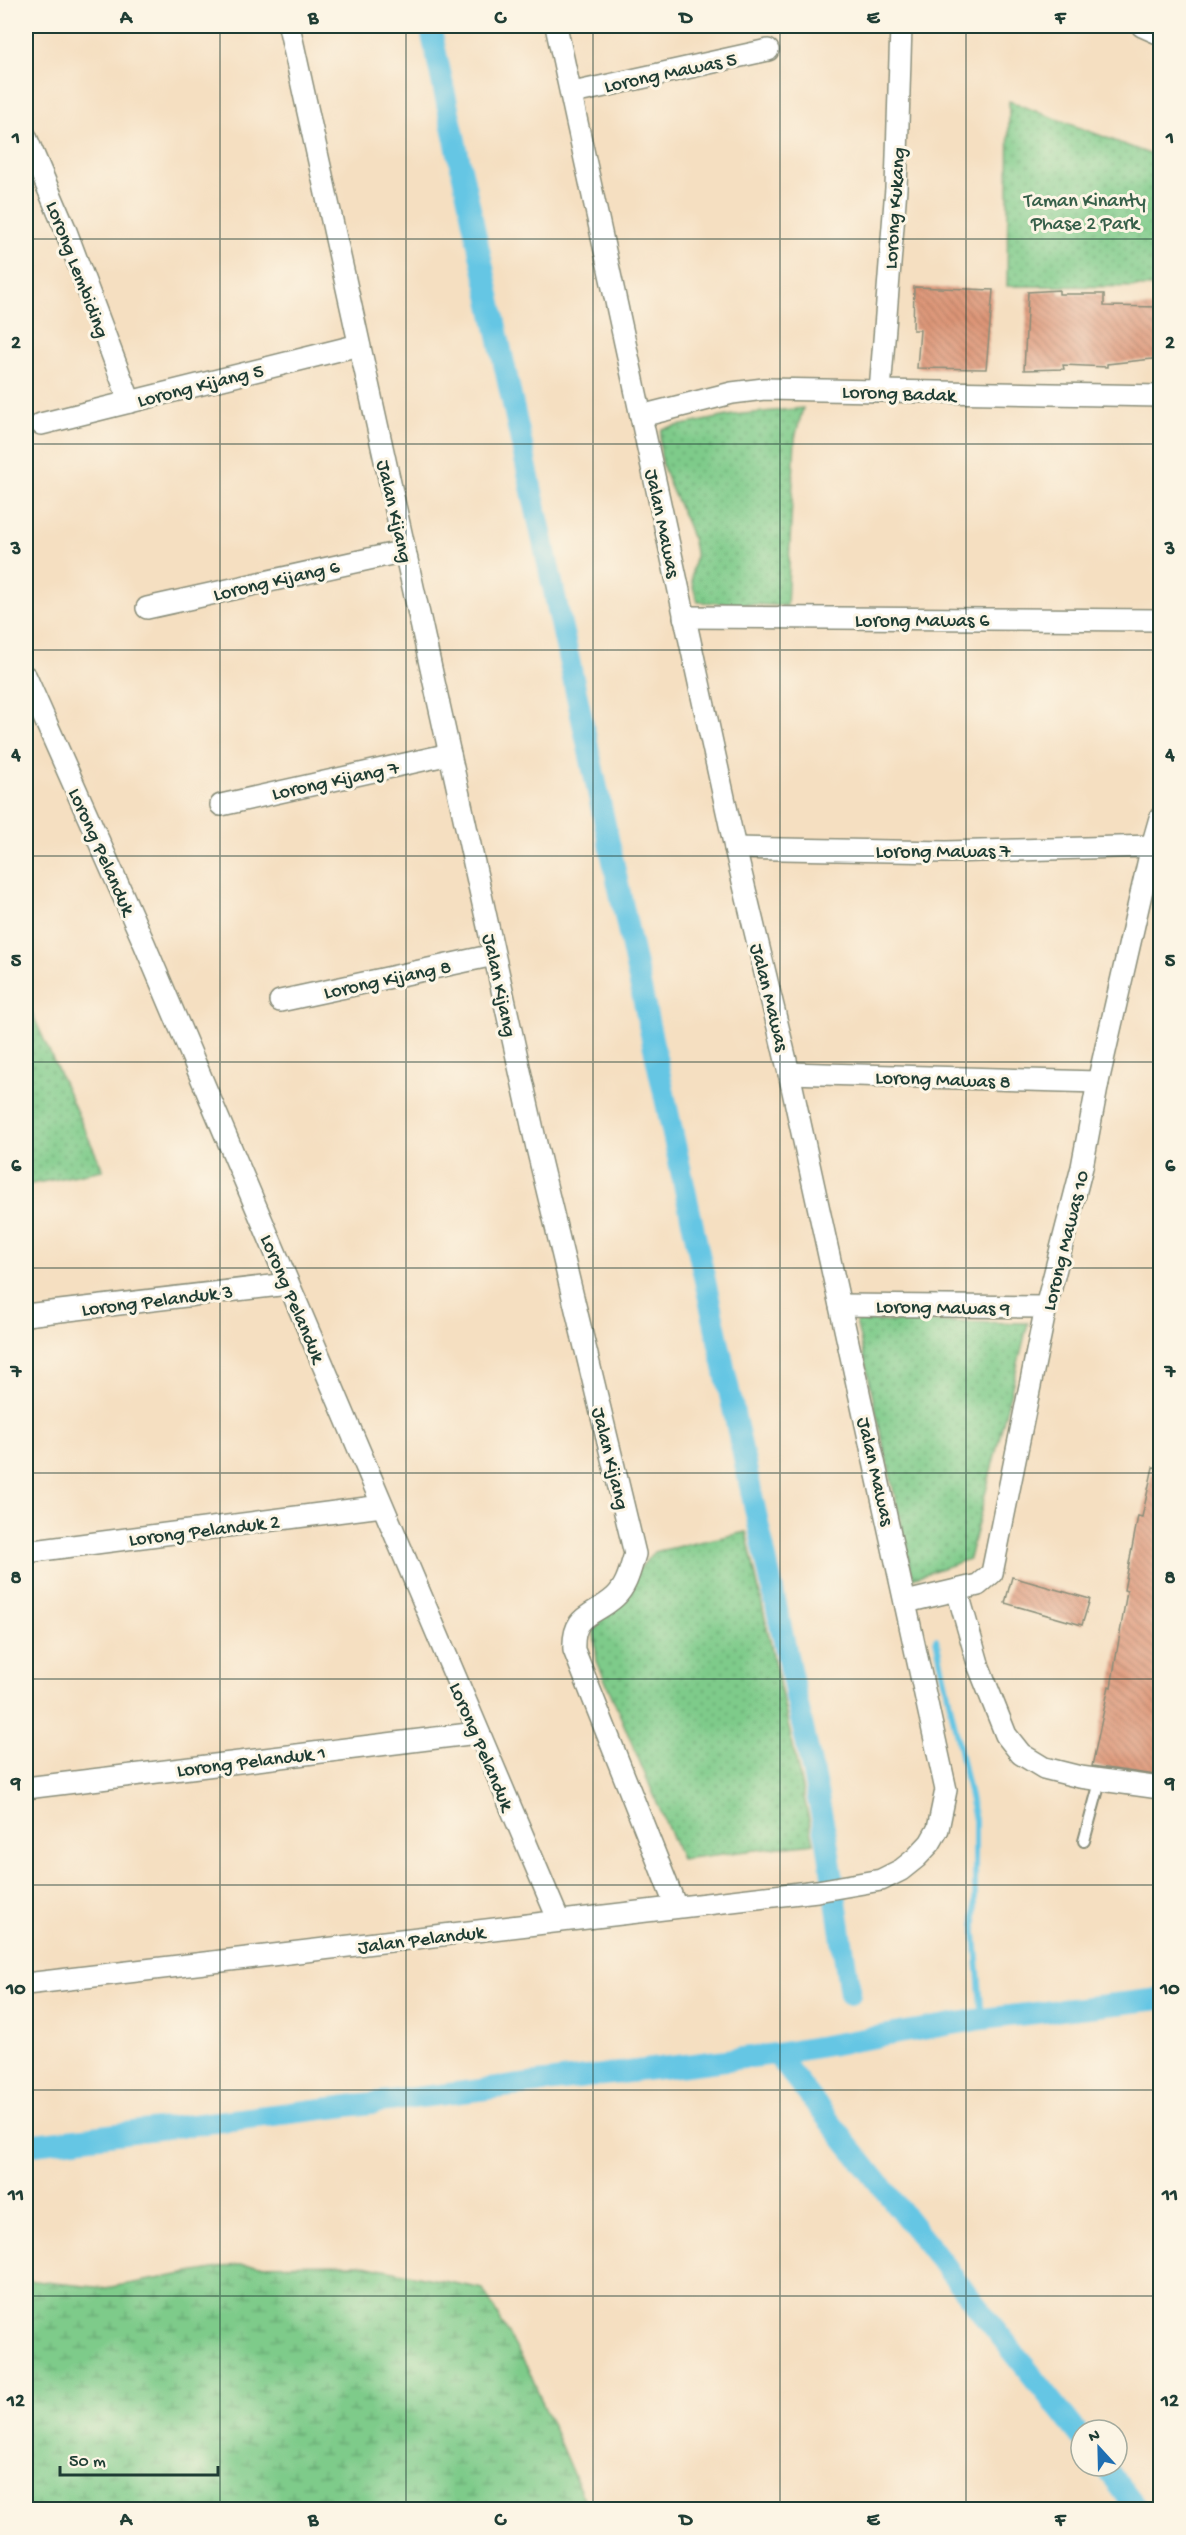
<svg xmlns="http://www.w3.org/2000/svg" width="1186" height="2535" font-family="'Gochi Hand',sans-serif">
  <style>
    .wetland { fill: url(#wetland-marsh); stroke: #4e845f; stroke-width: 1.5 }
    .park { fill: url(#park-dots); stroke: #4e845f; stroke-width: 1.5 }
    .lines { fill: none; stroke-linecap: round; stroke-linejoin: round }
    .stream { stroke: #65c6e4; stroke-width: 6 }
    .canal { stroke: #65c6e4; stroke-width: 22 }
    .building { fill: url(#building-back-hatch) }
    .service-casing { stroke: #8a8e7a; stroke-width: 14 }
    .minor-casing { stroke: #8a8e7a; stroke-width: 24 }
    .service { stroke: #fff; stroke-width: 10 }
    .minor { stroke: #fff; stroke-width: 21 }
    .grid { fill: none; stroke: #1f3d34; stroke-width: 1.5; stroke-opacity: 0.55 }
    .labels { text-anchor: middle; stroke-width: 6; stroke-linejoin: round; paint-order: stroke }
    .street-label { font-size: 20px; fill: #1f3d34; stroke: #fcf5e5 }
    .park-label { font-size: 20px; fill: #37604a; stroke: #fcf5e5 }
    .neatline { fill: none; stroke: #1f3d34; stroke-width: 2 }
    .grid-label { font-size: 20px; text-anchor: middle; font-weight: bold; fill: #1f3d34 }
  </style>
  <defs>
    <pattern id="wetland-marsh" width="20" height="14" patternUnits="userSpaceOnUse" patternTransform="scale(1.5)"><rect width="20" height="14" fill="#7ecb8a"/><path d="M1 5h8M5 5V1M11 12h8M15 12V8" fill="none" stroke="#67a672"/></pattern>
    <pattern id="park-dots" width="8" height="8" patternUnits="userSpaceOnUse" patternTransform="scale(1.5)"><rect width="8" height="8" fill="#7ecb8a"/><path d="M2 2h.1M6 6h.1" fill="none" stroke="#67a672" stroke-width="1.8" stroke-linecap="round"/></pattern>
    <pattern id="building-back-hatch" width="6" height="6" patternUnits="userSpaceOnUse" patternTransform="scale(1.5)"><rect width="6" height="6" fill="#dd9577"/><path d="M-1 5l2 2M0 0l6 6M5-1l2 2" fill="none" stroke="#b37b62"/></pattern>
  </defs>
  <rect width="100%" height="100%" fill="#fcf5e5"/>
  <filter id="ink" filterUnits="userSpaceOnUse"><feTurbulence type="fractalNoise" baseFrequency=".0167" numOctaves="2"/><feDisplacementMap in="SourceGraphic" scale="12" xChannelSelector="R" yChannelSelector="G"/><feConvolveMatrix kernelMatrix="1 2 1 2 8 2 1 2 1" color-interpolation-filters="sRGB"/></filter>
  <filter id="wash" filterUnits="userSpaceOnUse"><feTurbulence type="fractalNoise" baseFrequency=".008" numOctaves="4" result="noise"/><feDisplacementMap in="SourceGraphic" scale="24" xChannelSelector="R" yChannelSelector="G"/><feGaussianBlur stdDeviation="1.35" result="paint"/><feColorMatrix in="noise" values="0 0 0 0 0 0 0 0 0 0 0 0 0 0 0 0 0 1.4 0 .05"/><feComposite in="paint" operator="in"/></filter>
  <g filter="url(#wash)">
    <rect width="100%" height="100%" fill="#f5dfc1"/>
    <polygon class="wetland" points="359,2264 483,2289 528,2369 588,2509 26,2509 26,2280 105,2288 236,2265"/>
    <g class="park">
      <polygon points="1009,101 1160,158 1160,287 1007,286"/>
      <path d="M803 408 795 438 787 606 698 602C695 592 690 582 692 571 693 565 696 558 695 553 690 510 651 473 662 429L733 415Z"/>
      <polygon points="26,1000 103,1170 26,1185"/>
      <polygon points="856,1321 1028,1323 969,1559 913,1578"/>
      <polygon points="746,1532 814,1843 681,1859 597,1661 592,1612 627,1583 654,1552"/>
    </g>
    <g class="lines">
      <polyline class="stream" points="936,1639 975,1820 975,1934 982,2019"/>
      <g class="canal">
        <polyline points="430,26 812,1769 827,1841 850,1994"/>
        <polyline points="776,2054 1081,2437"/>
        <polyline points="26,2145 776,2054 982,2019 1160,1999"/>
        <polyline points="1104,2466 1138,2510"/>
      </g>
    </g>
    <g id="blocks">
      <g class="building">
        <polygon points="914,287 993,290 986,369 917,368 920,330 913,330"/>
        <polygon points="1059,290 1059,294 1104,294 1104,306 1161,307 1161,358 1107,364 1107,367 1063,365 1064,369 1024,370 1028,292"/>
        <polygon points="1153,1467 1161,1468 1161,1754 1156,1775 1092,1766 1109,1686 1111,1687 1127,1591 1124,1590 1138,1516 1142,1517"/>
        <polygon points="1012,1577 1090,1599 1082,1625 1005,1603"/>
      </g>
    </g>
  </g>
  <g filter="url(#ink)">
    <use href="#blocks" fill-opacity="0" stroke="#8a8e7a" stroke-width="1.5"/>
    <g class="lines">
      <defs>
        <polyline id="service" points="1084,1841 1100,1782"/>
        <g id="minor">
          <path d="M289 26 537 1148 635 1554C630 1570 627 1586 615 1597 593 1617 572 1613 574 1650L676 1907"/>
          <polyline points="1142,26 1160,34"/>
          <polyline points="573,93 768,50"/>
          <polyline points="26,137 64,226 130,402"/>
          <polyline points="880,391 896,188 901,26"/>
          <polyline points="641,416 732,393 764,389 1160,396"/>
          <polyline points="41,424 359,345"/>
          <polyline points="147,608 405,551"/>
          <polyline points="684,617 1160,620"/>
          <polyline points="26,677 144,943 559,1921"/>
          <polyline points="221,805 450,754"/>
          <polyline points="735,848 946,852 1152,846"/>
          <polyline points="280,1001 494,955"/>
          <polyline points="789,1073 1098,1082"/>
          <polyline points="840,1305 1046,1307"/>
          <polyline points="26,1315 288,1284"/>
          <polyline points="26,1552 382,1506"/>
          <polyline points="957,1590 979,1667 1006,1735 1021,1754 1044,1768 1080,1777 1160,1788"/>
          <polyline points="906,1602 978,1585 992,1573 1046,1307 1082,1167 1098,1082 1152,846 1160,818"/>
          <polyline points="26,1788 477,1733"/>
          <polyline points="26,1984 817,1891 881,1880 901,1870 916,1858 930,1843 938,1829 946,1790 789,1073 735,848 556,26"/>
        </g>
      </defs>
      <use href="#service" class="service-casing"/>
      <use href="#minor" class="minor-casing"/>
      <use href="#service" class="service"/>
      <use href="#minor" class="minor"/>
    </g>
  </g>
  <path class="grid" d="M220 26V2510M406 26V2510M593 26V2510M780 26V2510M966 26V2510M26 239H1160M26 444H1160M26 650H1160M26 856H1160M26 1062H1160M26 1268H1160M26 1473H1160M26 1679H1160M26 1885H1160M26 2090H1160M26 2296H1160"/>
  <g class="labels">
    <g class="street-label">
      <text transform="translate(670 71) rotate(-12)" y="7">Lorong Mawas 5</text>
      <text transform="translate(893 208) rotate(-86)" y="7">Lorong Kukang</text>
      <text transform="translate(79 269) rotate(69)" y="7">Lorong Lembiding</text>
      <text transform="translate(200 384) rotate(-14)" y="7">Lorong Kijang 5</text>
      <text transform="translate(899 392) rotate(2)" y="7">Lorong Badak</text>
      <text transform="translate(396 511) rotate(77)" y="7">Jalan Kijang</text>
      <text transform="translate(664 523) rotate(78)" y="7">Jalan Mawas</text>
      <text transform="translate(276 579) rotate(-13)" y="7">Lorong Kijang 6</text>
      <text x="922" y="626">Lorong Mawas 6</text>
      <text transform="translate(335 779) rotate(-12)" y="7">Lorong Kijang 7</text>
      <text x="943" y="857">Lorong Mawas 7</text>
      <text transform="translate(103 851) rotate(66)" y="7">Lorong Pelanduk</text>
      <text transform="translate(387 978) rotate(-12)" y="7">Lorong Kijang 8</text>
      <text transform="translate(501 985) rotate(78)" y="7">Jalan Kijang</text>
      <text transform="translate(771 997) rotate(76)" y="7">Jalan Mawas</text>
      <text transform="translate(943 1078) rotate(2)" y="7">Lorong Mawas 8</text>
      <text transform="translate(1064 1240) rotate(-76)" y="7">Lorong Mawas 10</text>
      <text transform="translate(294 1298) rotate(67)" y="7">Lorong Pelanduk</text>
      <text transform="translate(157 1299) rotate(-7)" y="7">Lorong Pelanduk 3</text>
      <text transform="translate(943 1306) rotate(1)" y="7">Lorong Mawas 9</text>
      <text transform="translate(612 1458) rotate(76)" y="7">Jalan Kijang</text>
      <text transform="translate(877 1471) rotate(77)" y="7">Jalan Mawas</text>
      <text transform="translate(204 1529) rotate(-7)" y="7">Lorong Pelanduk 2</text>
      <text transform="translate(483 1746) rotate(67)" y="7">Lorong Pelanduk</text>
      <text transform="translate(251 1760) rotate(-7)" y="7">Lorong Pelanduk 1</text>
      <text transform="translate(421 1938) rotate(-7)" y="7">Jalan Pelanduk</text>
    </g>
    <g class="park-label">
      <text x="1085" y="206">Taman Kinanty<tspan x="1085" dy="23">Phase 2 Park</tspan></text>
    </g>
  </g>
  <rect width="1186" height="2535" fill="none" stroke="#fcf5e5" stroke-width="66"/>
  <g transform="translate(1099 2448) rotate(338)"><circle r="28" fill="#fcf5e5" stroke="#a4ab9e" stroke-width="1.5"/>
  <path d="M0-4.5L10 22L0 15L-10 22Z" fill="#1f6fb2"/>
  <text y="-9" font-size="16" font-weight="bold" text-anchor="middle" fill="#1f3d34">N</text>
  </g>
  <path d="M60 2466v9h158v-9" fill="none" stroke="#1f3d34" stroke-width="3"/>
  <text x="69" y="2466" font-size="18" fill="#1f3d34" stroke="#fcf5e5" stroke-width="4.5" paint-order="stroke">50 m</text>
  <rect x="33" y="33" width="1120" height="2469" class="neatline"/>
  <g class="grid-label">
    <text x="126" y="23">A</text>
    <text x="313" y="23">B</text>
    <text x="500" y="23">C</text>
    <text x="686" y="23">D</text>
    <text x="873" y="23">E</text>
    <text x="1060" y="23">F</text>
    <text x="16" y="143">1</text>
    <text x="1170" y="143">1</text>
    <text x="16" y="348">2</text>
    <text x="1170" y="348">2</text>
    <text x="16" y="554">3</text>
    <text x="1170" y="554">3</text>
    <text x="16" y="760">4</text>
    <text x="1170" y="760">4</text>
    <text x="16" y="966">5</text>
    <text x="1170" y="966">5</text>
    <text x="16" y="1171">6</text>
    <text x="1170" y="1171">6</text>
    <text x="16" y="1377">7</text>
    <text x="1170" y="1377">7</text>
    <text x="16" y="1583">8</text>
    <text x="1170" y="1583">8</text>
    <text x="16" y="1789">9</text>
    <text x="1170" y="1789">9</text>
    <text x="16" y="1994">10</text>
    <text x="1170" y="1994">10</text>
    <text x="16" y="2200">11</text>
    <text x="1170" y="2200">11</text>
    <text x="16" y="2406">12</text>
    <text x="1170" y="2406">12</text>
    <text x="126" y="2525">A</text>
    <text x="313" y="2525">B</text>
    <text x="500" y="2525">C</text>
    <text x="686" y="2525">D</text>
    <text x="873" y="2525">E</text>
    <text x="1060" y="2525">F</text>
  </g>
</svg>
